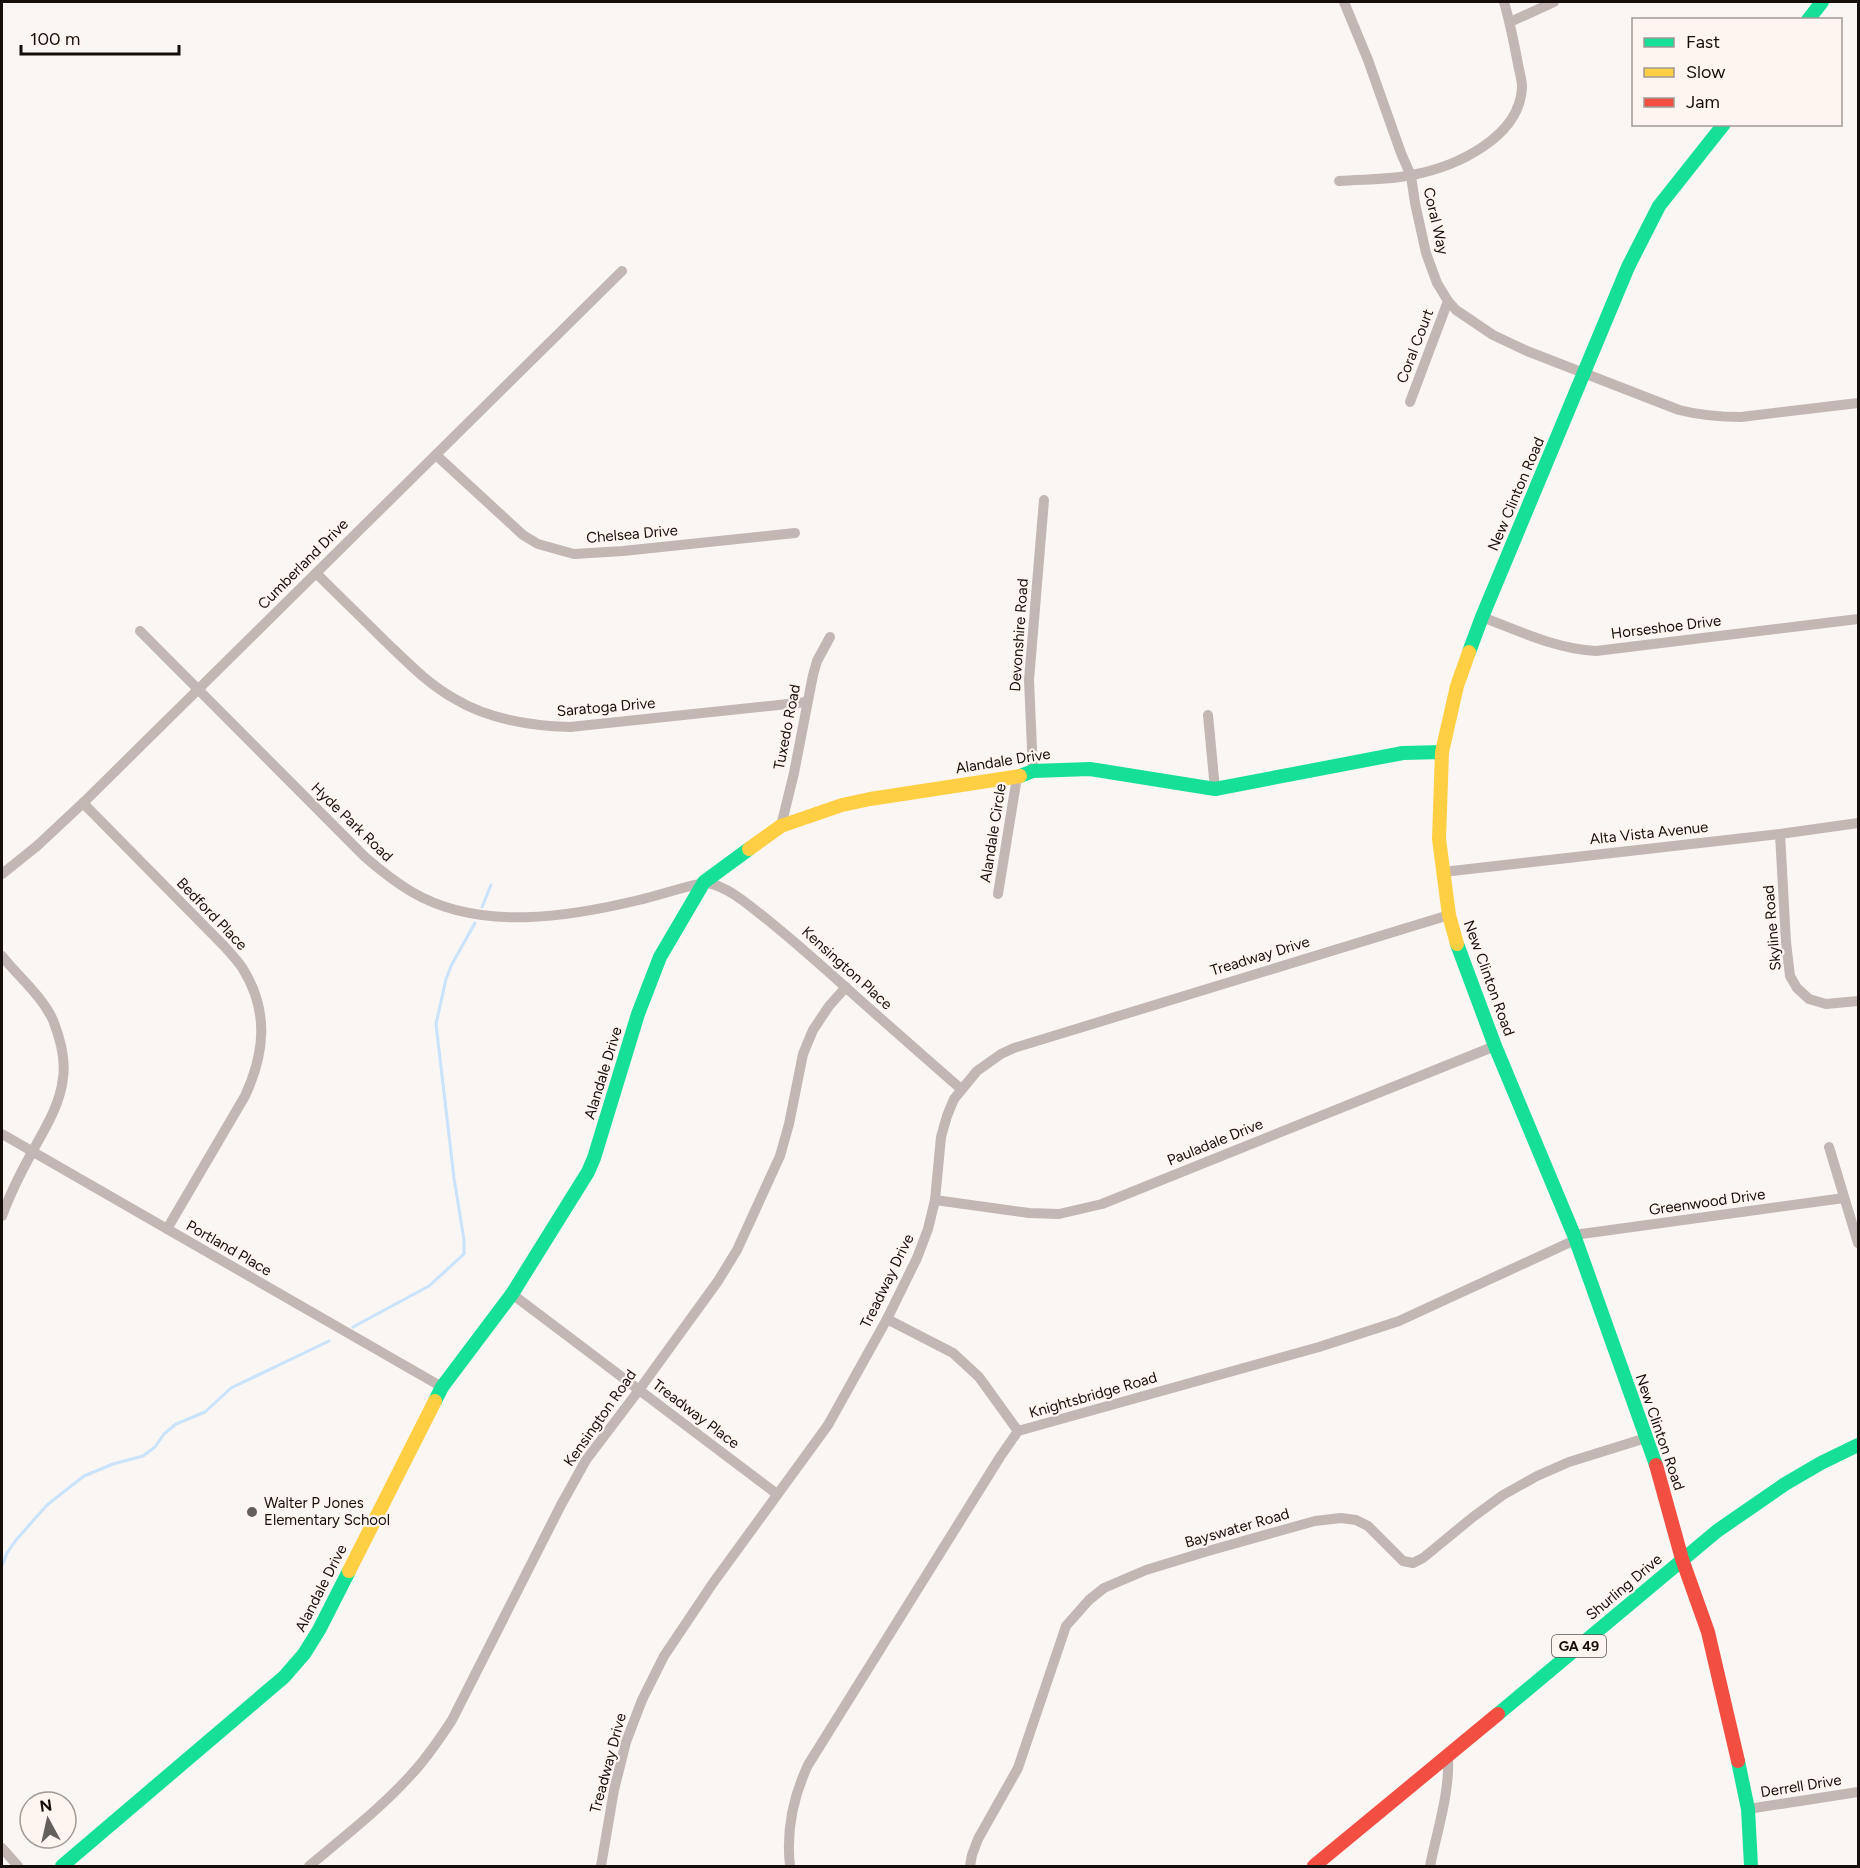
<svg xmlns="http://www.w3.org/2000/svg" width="1860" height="1868" font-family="Figtree,sans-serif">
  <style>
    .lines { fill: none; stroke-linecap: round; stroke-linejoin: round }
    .stream { stroke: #cae2fa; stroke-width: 3 }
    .street { stroke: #c3b7b3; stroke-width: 10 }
    .fast { stroke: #16e098; stroke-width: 14 }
    .slow { stroke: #ffcf43; stroke-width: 14 }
    .jam { stroke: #f24e42; stroke-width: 14 }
    .poi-dot { fill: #655f5b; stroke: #fef5f0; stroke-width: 2 }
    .labels { text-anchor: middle; stroke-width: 4.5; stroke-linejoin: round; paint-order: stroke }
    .shield { fill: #fef5f0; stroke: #5b534e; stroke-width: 1.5 }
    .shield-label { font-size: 14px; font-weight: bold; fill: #150e09 }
    .street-label { font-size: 15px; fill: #150e09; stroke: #fef5f0 }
    .poi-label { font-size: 15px; fill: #150e09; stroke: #fef5f0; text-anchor: start }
  </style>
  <rect width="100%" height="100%" fill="#faf6f4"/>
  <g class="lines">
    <g class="stream">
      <polyline points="482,907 491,885"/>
      <polyline points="353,1327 429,1286 464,1254 464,1240 454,1178 436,1024 446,979 452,964 475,923"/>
      <polyline points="2,1566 7,1553 16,1540 47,1505 84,1476 113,1464 143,1456 155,1447 164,1434 176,1424 205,1412 231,1388 329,1341"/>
    </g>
    <g class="street">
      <path d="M1344 2 1368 60 1401 153 1411 176 1415 203 1426 253 1437 283 1448 301 1456 310 1493 335 1527 351 1679 410C1699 415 1720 417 1741 417L1858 403"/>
      <polyline points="1510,22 1554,2"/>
      <path d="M1339 181C1362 179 1388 180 1412 175 1455 167 1520 138 1522 87 1522 79 1519 71 1518 64 1514 43 1510 22 1504 2"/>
      <polyline points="1410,402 1448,301"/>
      <polyline points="436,455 523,535 538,544 574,554 623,551 795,533"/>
      <path d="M316 573C339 596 362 618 385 641 407 662 428 684 455 699 490 720 530 726 570 727L807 702"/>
      <path d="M1482 617C1519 631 1556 649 1596 651L1858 619"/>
      <path d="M140 631 365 857C380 870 395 882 412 892 480 932 570 917 643 899 653 897 703 881 708 883 727 887 744 901 759 913 787 935 814 959 842 984 881 1019 921 1054 961 1089"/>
      <polyline points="1208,715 1215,789"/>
      <polyline points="1033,771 1029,680 1044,500"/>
      <path d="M83 803 225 947C231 954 238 961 243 969 269 1011 265 1053 245 1096L167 1229"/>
      <polyline points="781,826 794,773 813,675 817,661 830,637"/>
      <polyline points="1780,834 1786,942 1790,976 1797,988 1809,999 1826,1004 1858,1001"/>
      <polyline points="1443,872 1780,834 1858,823"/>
      <polyline points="2,874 37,846 83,803 622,271"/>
      <polyline points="998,894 1017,777"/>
      <path d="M2 956C18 976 42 996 53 1020 60 1038 66 1059 63 1078 60 1106 44 1130 31 1154 20 1174 10 1194 2 1216"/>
      <polyline points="2,1134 442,1387"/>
      <polyline points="1829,1147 1858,1243"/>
      <polyline points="935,1200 1029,1213 1059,1214 1102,1204 1495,1046"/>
      <polyline points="1574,1235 1844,1198"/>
      <polyline points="512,1294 777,1494"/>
      <polyline points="887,1319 953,1353 979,1377 1018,1431"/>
      <polyline points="1748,1809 1858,1792"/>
      <polyline points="2,1848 18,1866"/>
      <path d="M309 1866C344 1837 380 1809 410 1776 426 1759 439 1740 452 1720L561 1505 586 1460 639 1390 718 1281 737 1250 780 1156 789 1124 803 1054 813 1030 829 1006 846 987"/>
      <polyline points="601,1866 614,1790 626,1742 642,1700 664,1656 713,1583 828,1425 887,1319 917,1258 928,1229 935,1200 941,1137 947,1116 954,1099 977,1071 1001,1054 1014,1048 1449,915"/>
      <path d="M790 1866C786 1831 793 1797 808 1765L1000 1457 1018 1431 1319 1347 1399 1321 1575 1240"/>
      <polyline points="970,1866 972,1855 978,1839 1018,1768 1066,1626 1089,1600 1104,1588 1146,1570 1208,1551 1315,1521 1341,1518 1356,1520 1368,1526 1403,1561 1413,1563 1423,1558 1473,1517 1503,1495 1537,1476 1569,1462 1646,1438"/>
      <path d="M1430 1866C1437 1831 1450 1793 1448 1756"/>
    </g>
    <g class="fast">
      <polyline points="1808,20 1822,2"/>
      <polyline points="1469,652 1482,617 1628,267 1659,206 1724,124"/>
      <polyline points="1020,776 1033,771 1090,769 1215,789 1403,753 1442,752"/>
      <polyline points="1457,944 1495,1046 1574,1235 1656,1465"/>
      <polyline points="435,1401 442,1387 512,1294 588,1172 594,1158 638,1014 660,957 704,882 749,849"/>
      <polyline points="1498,1714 1717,1531 1785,1484 1821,1463 1858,1445"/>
      <polyline points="1738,1761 1748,1809 1751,1866"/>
      <polyline points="62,1866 284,1677 304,1654 319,1630 349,1571"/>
    </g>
    <g class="slow">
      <polyline points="749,849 781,826 842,805 870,799 1020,776"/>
      <polyline points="1457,944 1449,915 1439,839 1442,752 1457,686 1469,652"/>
      <polyline points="349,1571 435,1401"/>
    </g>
    <g class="jam">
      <polyline points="1656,1465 1682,1559 1708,1632 1738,1761"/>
      <polyline points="1314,1866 1498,1714"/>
    </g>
  </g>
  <circle class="poi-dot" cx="252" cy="1512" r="6"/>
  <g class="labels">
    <rect class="shield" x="1552" y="1635" width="54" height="22" rx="4.5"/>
    <g class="shield-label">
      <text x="1579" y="1651">GA 49</text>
    </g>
    <g class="street-label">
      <text transform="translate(1436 221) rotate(77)" y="5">Coral Way</text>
      <text transform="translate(1415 346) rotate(-69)" y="5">Coral Court</text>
      <text transform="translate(1516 494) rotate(-67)" y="5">New Clinton Road</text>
      <text transform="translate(632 534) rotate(-5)" y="5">Chelsea Drive</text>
      <text transform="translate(303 564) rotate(-45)" y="5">Cumberland Drive</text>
      <text transform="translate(1666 627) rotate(-7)" y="5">Horseshoe Drive</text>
      <text transform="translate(1019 635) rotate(-86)" y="5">Devonshire Road</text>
      <text transform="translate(606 707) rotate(-5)" y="5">Saratoga Drive</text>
      <text transform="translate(787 727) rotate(-79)" y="5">Tuxedo Road</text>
      <text transform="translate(1003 761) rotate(-9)" y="5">Alandale Drive</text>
      <text transform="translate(352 822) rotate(44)" y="5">Hyde Park Road</text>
      <text transform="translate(993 833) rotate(-81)" y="5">Alandale Circle</text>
      <text transform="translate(1649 833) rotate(-6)" y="5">Alta Vista Avenue</text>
      <text transform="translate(212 914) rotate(46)" y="5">Bedford Place</text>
      <text transform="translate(1772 928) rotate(-95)" y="5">Skyline Road</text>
      <text transform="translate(1260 956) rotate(-17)" y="5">Treadway Drive</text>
      <text transform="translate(847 968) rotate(42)" y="5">Kensington Place</text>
      <text transform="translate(1489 978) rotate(70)" y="5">New Clinton Road</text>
      <text transform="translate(603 1073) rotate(-73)" y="5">Alandale Drive</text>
      <text transform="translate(1215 1142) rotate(-22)" y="5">Pauladale Drive</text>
      <text transform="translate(1707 1202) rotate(-8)" y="5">Greenwood Drive</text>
      <text transform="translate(229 1248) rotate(30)" y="5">Portland Place</text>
      <text transform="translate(887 1281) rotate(-64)" y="5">Treadway Drive</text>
      <text transform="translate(1093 1395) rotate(-16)" y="5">Knightsbridge Road</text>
      <text transform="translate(696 1414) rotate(37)" y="5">Treadway Place</text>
      <text transform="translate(600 1418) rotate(-55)" y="5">Kensington Road</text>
      <text transform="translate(1660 1432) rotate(71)" y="5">New Clinton Road</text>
      <text transform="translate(1237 1528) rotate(-16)" y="5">Bayswater Road</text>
      <text transform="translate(1624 1587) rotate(-40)" y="5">Shurling Drive</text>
      <text transform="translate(321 1588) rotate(-63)" y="5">Alandale Drive</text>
      <text transform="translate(608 1763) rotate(-75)" y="5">Treadway Drive</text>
      <text transform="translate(1801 1786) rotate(-9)" y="5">Derrell Drive</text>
    </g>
    <g class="poi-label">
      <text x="264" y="1508">Walter P Jones<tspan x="264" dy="17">Elementary School</tspan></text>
    </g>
  </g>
  <rect width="1860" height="1868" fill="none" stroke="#150e09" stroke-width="6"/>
  <rect x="1632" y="18" width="210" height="108" fill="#fef5f0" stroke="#a19994" stroke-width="1.5"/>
  <rect x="1644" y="38" width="30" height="9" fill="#16e098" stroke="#a19994" stroke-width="1.5"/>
  <text x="1686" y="48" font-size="18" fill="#150e09">Fast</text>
  <rect x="1644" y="68" width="30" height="9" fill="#ffcf43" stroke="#a19994" stroke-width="1.5"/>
  <text x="1686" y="78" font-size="18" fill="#150e09">Slow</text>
  <rect x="1644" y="98" width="30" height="9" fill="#f24e42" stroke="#a19994" stroke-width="1.5"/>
  <text x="1686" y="108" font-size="18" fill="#150e09">Jam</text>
  <g transform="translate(48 1820) rotate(352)"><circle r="28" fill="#fef5f0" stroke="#a19994" stroke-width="1.5"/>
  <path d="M0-4.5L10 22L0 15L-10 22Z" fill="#655f5b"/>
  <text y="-9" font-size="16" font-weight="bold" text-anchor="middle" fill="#150e09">N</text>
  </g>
  <path d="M21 45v9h158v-9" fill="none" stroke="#150e09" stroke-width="3"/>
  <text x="30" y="45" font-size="18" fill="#150e09" stroke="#fef5f0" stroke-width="4.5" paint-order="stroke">100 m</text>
</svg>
